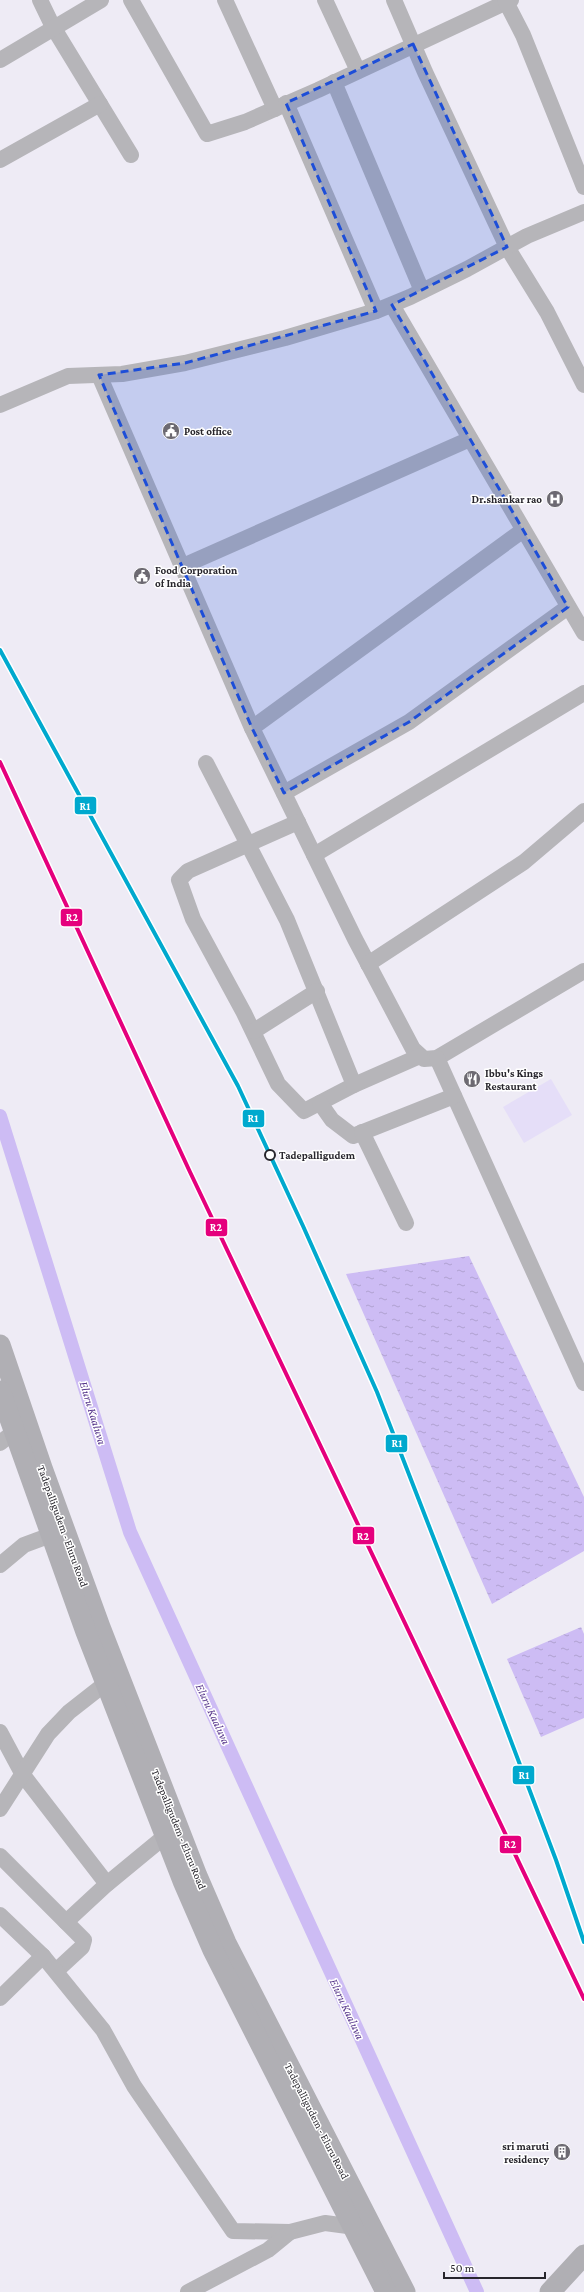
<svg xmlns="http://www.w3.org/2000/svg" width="584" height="2292" font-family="'Crimson Pro',serif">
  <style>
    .green { fill: #e5def8 }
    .water { fill: url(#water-ripples) }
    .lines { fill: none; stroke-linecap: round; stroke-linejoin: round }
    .canal { stroke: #cdbcf4; stroke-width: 14 }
    .minor { stroke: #b6b5b9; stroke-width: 16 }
    .major { stroke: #b0afb4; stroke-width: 21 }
    .rail { stroke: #b2b0b4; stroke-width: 3; stroke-dasharray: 2 4; stroke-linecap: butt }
    .rail-1-casing { stroke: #fff; stroke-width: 7 }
    .rail-2-casing { stroke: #fff; stroke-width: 7 }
    .rail-1 { stroke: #00a9ce; stroke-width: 4 }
    .rail-2 { stroke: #e5007d; stroke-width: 4 }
    .marked { fill: #1d4ed8; fill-opacity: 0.2; stroke: #1d4ed8; stroke-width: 3; stroke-dasharray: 8 5; stroke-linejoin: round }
    .stop-dot { fill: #fff; stroke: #27252c; stroke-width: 2 }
    .labels { text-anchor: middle; stroke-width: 3; stroke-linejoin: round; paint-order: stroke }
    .poi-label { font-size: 11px; font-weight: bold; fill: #27252c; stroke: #fff; text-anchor: start }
    .stop-label { font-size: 11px; font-weight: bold; fill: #27252c; stroke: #fff; text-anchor: start }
    .street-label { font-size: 11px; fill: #27252c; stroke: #fff }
    .water-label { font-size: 12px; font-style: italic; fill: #55348a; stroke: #fff }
    .line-badge { stroke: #fff; stroke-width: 1.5 }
    .badge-label { font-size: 11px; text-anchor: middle; font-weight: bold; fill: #fff }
  </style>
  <defs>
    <pattern id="water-ripples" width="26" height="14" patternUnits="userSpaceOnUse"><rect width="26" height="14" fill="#cdbcf4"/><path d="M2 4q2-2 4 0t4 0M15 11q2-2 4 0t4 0" fill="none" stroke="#b0a1d1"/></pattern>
  </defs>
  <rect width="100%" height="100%" fill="#eeebf5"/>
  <polygon class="green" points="551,1079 572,1115 524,1143 503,1107"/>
  <g class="water">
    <polygon points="469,1256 584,1497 584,1551 492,1604 346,1274"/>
    <polygon points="581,1627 584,1634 584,1718 541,1737 507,1659"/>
  </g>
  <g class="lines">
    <polyline class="canal" points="0,1116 130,1532 477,2292"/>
    <g class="minor">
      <polyline points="40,0 53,27 131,155"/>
      <polyline points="131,0 207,134 245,122 318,90 511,0"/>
      <polyline points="225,0 275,109"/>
      <polyline points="325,0 358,71"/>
      <polyline points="394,0 425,72 507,247 547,312 584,385"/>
      <polyline points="505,0 523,35 584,187"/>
      <polyline points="0,60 101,0"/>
      <polyline points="334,82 422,291"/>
      <polyline points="286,103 376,311"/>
      <polyline points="0,160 100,104"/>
      <polyline points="392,305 584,633"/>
      <polyline points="99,375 252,728 355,939 413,1049 424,1059 437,1058 584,971"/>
      <polyline points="0,405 68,376 122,374 185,363 285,338 376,311 410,297 467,269 527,236 584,212"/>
      <polyline points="183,566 470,439"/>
      <polyline points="252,728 522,531"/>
      <polyline points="206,763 287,920 354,1085 304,1111 278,1084 244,1013 193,919 179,880 188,871 298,822"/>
      <polyline points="284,793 409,722 568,607"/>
      <polyline points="314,855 584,693"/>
      <polyline points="368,964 524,862 584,811"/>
      <polyline points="254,1031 317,991"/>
      <polyline points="437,1058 584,1383"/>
      <polyline points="354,1085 420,1056"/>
      <polyline points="320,1103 332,1120 353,1136 454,1096"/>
      <polyline points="362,1132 406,1223"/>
      <polyline points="0,1443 14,1432"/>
      <polyline points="0,1565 24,1545 51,1535"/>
      <polyline points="0,1732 23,1775 107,1884"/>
      <polyline points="0,1809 48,1734 69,1712 106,1683"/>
      <polyline points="0,1856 84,1940 82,1947 56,1971"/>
      <polyline points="0,1915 43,1956 103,2030 134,2086 233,2231 290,2232 325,2223 355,2227"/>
      <polyline points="66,1922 107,1884 164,1837"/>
      <polyline points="0,1998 43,1956"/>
      <polyline points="188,2292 268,2250 290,2232"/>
    </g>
    <g class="major">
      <polyline points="0,1345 42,1468 100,1627 197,1876 226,1943 405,2292"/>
      <polyline points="0,1391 86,1632 183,1881 213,1950 386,2292"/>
      <polyline points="550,2292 584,2255"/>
    </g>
    <polyline class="rail" points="0,650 238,1086 303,1226 377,1392 455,1593 556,1860 584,1942"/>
    <defs>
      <polyline id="rail-1" points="0,650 238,1086 303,1226 377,1392 455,1593 556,1860 584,1942"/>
      <polyline id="rail-2" points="0,762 190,1172 584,1999"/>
    </defs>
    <use href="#rail-1" class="rail-1-casing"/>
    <use href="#rail-2" class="rail-2-casing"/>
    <use href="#rail-1" class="rail-1"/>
    <use href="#rail-2" class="rail-2"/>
  </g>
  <path class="marked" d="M413 44 507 247 392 305 568 607 409 722 284 793 252 728 99 375 185 363 376 311 286 103Z"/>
  <defs>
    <symbol id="civic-disc" viewBox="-11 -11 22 22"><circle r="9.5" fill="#6d6a72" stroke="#fff"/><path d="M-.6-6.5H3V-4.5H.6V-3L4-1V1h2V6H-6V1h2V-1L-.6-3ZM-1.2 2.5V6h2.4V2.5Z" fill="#fff"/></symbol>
    <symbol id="hospital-disc" viewBox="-11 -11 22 22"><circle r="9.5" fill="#6d6a72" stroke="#fff"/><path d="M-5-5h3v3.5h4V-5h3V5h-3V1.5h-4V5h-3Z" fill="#fff"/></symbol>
    <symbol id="restaurant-disc" viewBox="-11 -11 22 22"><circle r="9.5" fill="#6d6a72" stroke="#fff"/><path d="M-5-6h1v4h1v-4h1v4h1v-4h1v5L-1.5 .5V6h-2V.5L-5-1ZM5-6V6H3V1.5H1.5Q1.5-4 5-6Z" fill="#fff"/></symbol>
    <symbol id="building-disc" viewBox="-11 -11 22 22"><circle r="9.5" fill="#6d6a72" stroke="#fff"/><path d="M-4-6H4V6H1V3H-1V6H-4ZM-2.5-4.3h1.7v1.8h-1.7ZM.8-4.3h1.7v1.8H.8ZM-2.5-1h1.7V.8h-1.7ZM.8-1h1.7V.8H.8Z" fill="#fff"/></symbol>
  </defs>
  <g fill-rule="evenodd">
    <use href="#civic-disc" x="161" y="421" width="20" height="20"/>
    <use href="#hospital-disc" x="545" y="489" width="20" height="20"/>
    <use href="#civic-disc" x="132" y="566" width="20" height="20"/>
    <use href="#restaurant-disc" x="462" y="1069" width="20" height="20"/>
    <use href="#building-disc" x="552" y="2142" width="20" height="20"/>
  </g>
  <circle class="stop-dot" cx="270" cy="1155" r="5"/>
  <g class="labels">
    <g class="poi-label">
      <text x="184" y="435">Post office</text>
      <text x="542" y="503" text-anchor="end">Dr.shankar rao</text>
      <text x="155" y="574">Food Corporation<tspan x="155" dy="13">of India</tspan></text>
      <text x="485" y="1077">Ibbu's Kings<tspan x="485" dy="13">Restaurant</tspan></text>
      <text x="549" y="2150" text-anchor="end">sri maruti<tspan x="549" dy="13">residency</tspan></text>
    </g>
    <g class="stop-label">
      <text x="279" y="1159">Tadepalligudem</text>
    </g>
    <g class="street-label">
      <text transform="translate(63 1526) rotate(70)" y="4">Tadepalligudem - Eluru Road</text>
      <text transform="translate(179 1829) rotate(68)" y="4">Tadepalligudem - Eluru Road</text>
      <text transform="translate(317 2121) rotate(63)" y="4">Tadepalligudem - Eluru Road</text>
    </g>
    <g class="water-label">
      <text transform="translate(93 1413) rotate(73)" y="4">Eluru Kaaluva</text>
      <text transform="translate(213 1714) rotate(65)" y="4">Eluru Kaaluva</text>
      <text transform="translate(347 2009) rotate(65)" y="4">Eluru Kaaluva</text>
    </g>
  </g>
  <g class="line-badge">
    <rect x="74" y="796" width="23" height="19" rx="4" fill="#00a9ce"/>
    <rect x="60" y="908" width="23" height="19" rx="4" fill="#e5007d"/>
    <rect x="242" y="1109" width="23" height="19" rx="4" fill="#00a9ce"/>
    <rect x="205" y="1218" width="23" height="19" rx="4" fill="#e5007d"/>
    <rect x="385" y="1434" width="23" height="19" rx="4" fill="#00a9ce"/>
    <rect x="352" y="1526" width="23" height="19" rx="4" fill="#e5007d"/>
    <rect x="512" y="1765" width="23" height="20" rx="4" fill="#00a9ce"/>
    <rect x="499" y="1835" width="23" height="19" rx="4" fill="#e5007d"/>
  </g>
  <g class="badge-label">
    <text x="85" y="810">R1</text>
    <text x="72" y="921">R2</text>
    <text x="253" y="1122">R1</text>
    <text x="216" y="1231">R2</text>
    <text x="397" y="1447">R1</text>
    <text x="363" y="1540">R2</text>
    <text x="524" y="1779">R1</text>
    <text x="510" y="1848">R2</text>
  </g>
  <path d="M444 2272v6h101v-6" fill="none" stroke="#27252c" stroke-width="2"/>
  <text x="450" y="2272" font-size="12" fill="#27252c" stroke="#ffffff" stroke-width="3" paint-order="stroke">50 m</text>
</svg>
